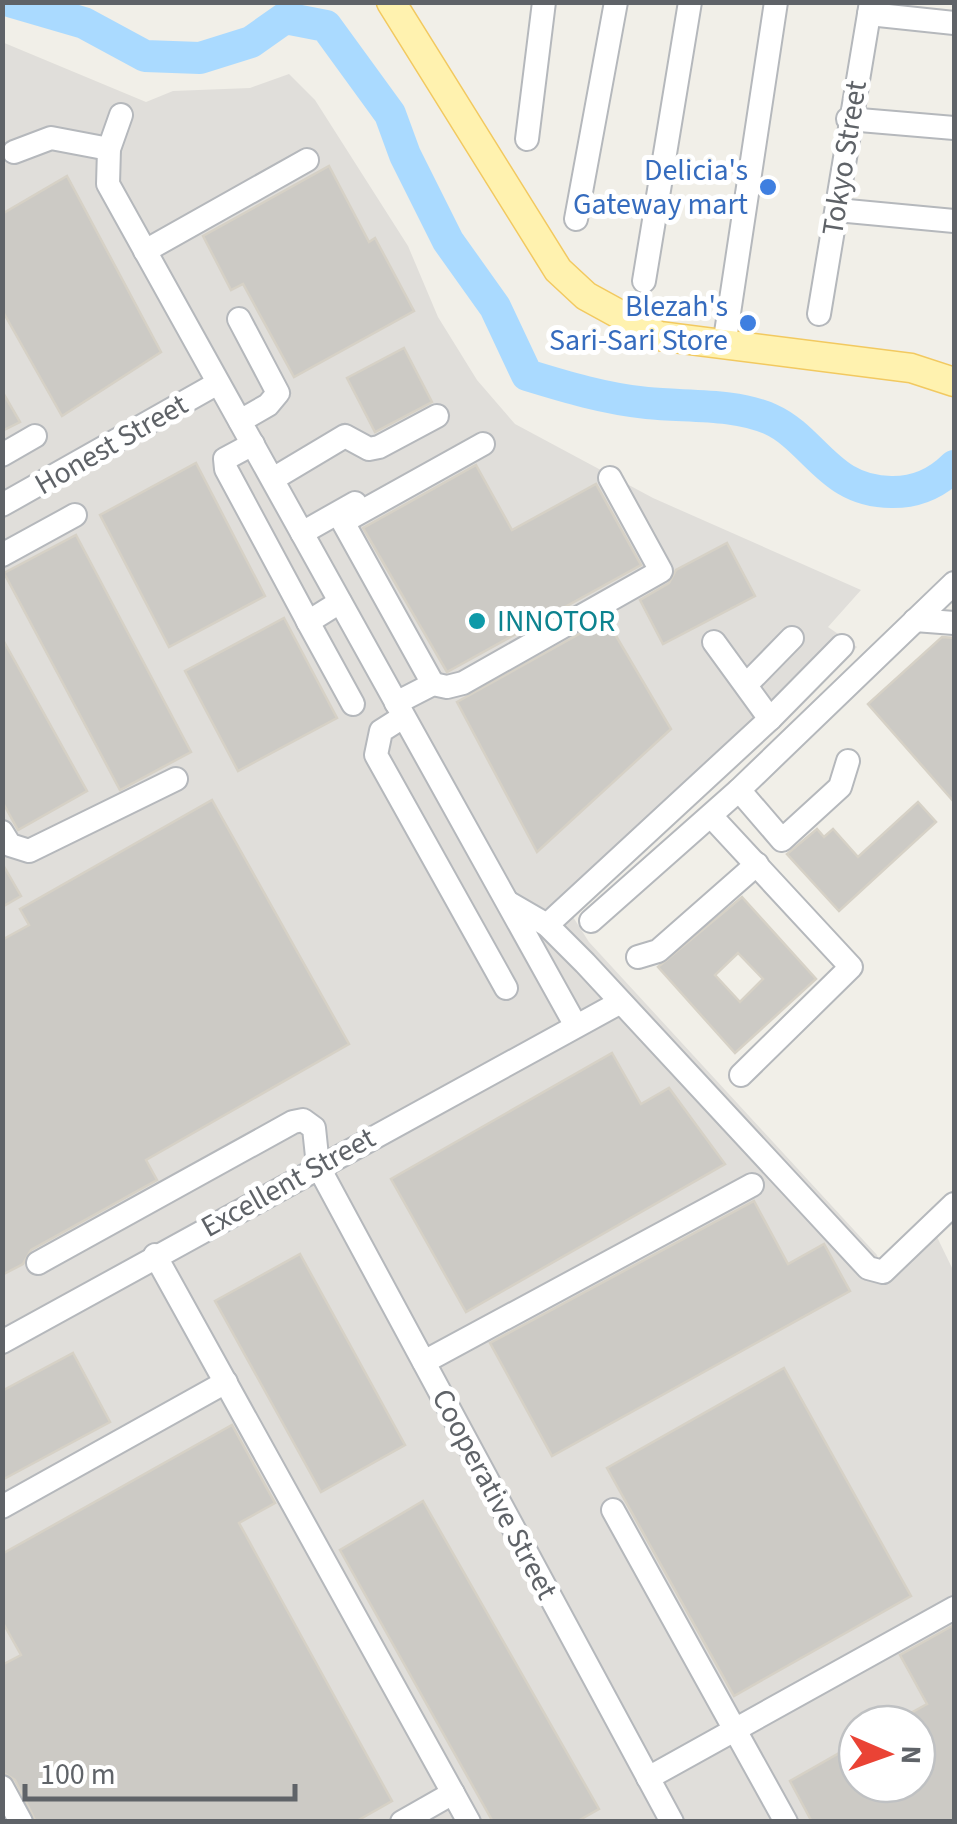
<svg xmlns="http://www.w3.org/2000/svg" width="957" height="1824" font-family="'Source Sans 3',sans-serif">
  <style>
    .industrial { fill: #e0deda; fill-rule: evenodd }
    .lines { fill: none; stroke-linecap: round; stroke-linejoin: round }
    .river { stroke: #aadaff; stroke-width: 32 }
    .building { fill: #cccac5; stroke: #d6d1c6; stroke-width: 2.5; fill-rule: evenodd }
    .minor-casing { stroke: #b5b8bc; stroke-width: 26 }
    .major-casing { stroke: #f2c960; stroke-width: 31 }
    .minor { stroke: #fff; stroke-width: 22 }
    .major { stroke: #fff2af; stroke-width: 28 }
    .shop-dot { fill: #3f7fe0; stroke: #fff; stroke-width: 4 }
    .culture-dot { fill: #0f9aa8; stroke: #fff; stroke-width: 4 }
    .labels { text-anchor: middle; stroke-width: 10; stroke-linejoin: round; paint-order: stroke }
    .street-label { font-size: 30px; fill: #5f6368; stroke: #fff }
    .shop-label { font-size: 30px; fill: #366cbe; stroke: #fff; text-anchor: end }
    .culture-label { font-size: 30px; fill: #0d838f; stroke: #fff; text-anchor: start }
  </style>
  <rect width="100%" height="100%" fill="#f1efe8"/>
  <path class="industrial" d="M2 42 146 102 173 91 250 88 289 74 315 100 408 246 438 317 477 380 515 424 653 498 861 590 828 627 857 647 573 917 589 942 877 1255 883 1278 937 1237 954 1272V1821H3ZM857 1724H917V1784H857Z"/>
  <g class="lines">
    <path class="river" d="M12 2 84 23 145 56 200 58 251 42 285 18 326 26 390 114 405 155 448 241 495 307 527 375C566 387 606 399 647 403 686 407 734 403 770 419 815 439 829 493 893 492 917 492 938 482 954 466"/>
  </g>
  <g class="building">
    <polygon points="329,166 369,242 375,238 414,311 294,377 243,284 231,290 203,236"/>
    <polygon points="67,176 161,352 62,416 2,310 2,214"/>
    <polygon points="404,348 432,402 375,432 347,378"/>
    <polygon points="2,391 20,422 2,431"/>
    <polygon points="196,463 265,596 169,647 100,515"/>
    <polygon points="476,465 512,530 596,484 641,565 447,672 363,528"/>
    <polygon points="76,535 191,752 120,790 4,573"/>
    <polygon points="727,543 755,596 663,644 640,600 669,583 676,570"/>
    <polygon points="284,618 337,718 238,771 185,671"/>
    <polygon points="606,619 671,729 537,852 457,702"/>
    <polygon points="942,637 954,638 954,802 868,704"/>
    <polygon points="2,638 87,791 18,830 2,801"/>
    <polygon points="212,800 349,1044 146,1160 157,1180 31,1250 23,1264 2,1275 2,940 29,925 20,909"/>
    <polygon points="918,802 936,822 839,911 787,854 817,829 824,837 833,829 858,857"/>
    <polygon points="2,863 21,896 2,907"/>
    <path d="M742 897 816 979 735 1053 658 967ZM738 953 763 979 740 1002 715 975Z"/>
    <polygon points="612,1053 641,1104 669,1088 725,1164 466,1312 391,1179"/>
    <polygon points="754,1201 788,1264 824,1244 850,1291 552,1456 490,1343"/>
    <polygon points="300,1254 405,1445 321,1492 215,1301"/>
    <polygon points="73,1353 110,1422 2,1480 2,1391"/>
    <polygon points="784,1368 911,1596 734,1696 607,1468"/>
    <polygon points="232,1425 275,1503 239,1523 392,1801 355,1822 36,1822 15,1780 2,1772 2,1665 21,1655 2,1621 2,1554"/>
    <polygon points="423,1501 599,1809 576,1822 493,1822 340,1550"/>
    <polygon points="954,1625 954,1822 812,1822 790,1781 857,1743 857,1784 917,1784 917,1724 891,1724 927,1704 900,1655"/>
  </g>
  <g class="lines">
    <defs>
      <g id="minor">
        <polyline points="869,14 954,23"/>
        <polyline points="121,115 109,149 108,184 576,1026"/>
        <polyline points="848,119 954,128"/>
        <polyline points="527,139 544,2"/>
        <polyline points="14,152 51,138 109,149"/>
        <polyline points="837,210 954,221"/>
        <polyline points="576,219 616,2"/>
        <polyline points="145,251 307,160"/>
        <polyline points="644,281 690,2"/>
        <polyline points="819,314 871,2"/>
        <polyline points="239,319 278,393 268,405 240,421"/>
        <polyline points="724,346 776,2"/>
        <polyline points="253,444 225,459 226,469 305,616 308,622 340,602"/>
        <polyline points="2,455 35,436"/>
        <polyline points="273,479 345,436 369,449 379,447 437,416"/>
        <polyline points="2,505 218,383"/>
        <polyline points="302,533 355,503"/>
        <polyline points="2,555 75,515"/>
        <polyline points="915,620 954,623"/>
        <polyline points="308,622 353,704"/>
        <polyline points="714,642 770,719"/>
        <polyline points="433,684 343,522 483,444"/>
        <polyline points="747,684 792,638"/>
        <polyline points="396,703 433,684 447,687 463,683 661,571 610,478"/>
        <polyline points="403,717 381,731 376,755 506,988"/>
        <polyline points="739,790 782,840 840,787 848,761"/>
        <polyline points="711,816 851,967 741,1075"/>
        <polyline points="2,832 10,845 29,851 176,779"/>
        <polyline points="509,903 547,925 585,963 868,1268 883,1272 954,1204"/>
        <polyline points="591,921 739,790 954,583"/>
        <polyline points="547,925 770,719 842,646"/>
        <polyline points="638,957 658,951 757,864"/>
        <polyline points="155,1255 469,1822"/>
        <polyline points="38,1263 293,1122 303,1120 314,1128 318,1166 672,1822"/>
        <polyline points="2,1342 619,1003"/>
        <polyline points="424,1362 752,1185"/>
        <polyline points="2,1507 226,1382"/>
        <polyline points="613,1510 786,1822"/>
        <polyline points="648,1778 954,1608"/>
        <polyline points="2,1787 21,1822"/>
        <polyline points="402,1822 453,1793"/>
      </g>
      <polyline id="major" points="391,2 558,270 586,296 659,336 911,368 954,382"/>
    </defs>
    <use href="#minor" class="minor-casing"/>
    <use href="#major" class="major-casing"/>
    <use href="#minor" class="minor"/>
    <use href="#major" class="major"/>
  </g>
  <g class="shop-dot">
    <circle cx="768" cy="187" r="10"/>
    <circle cx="748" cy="323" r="10"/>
  </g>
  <circle class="culture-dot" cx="477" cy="621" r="10"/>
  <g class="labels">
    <g class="street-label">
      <text transform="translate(844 158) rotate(-81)" y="10">Tokyo Street</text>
      <text transform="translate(111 444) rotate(-30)" y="10">Honest Street</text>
      <text transform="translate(288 1182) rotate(-29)" y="10">Excellent Street</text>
      <text transform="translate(495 1494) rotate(62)" y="10">Cooperative Street</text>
    </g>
    <g class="shop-label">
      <text x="748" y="180">Delicia's<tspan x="748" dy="34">Gateway mart</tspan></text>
      <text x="728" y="316">Blezah's<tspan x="728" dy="34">Sari-Sari Store</tspan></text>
    </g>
    <g class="culture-label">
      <text x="497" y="631">INNOTOR</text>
    </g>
  </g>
  <rect width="957" height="1824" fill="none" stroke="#5f6368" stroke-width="10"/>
  <g transform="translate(887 1754) rotate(92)"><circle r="48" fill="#ffffff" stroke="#bfc1c3" stroke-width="2.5"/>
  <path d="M0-8L18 38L0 25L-18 38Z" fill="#ea4335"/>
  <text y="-15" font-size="28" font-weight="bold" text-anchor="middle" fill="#5f6368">N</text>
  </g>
  <path d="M25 1784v15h270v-15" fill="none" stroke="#5f6368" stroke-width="5"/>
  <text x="40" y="1784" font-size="30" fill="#5f6368" stroke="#ffffff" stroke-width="8" paint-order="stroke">100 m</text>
</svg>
